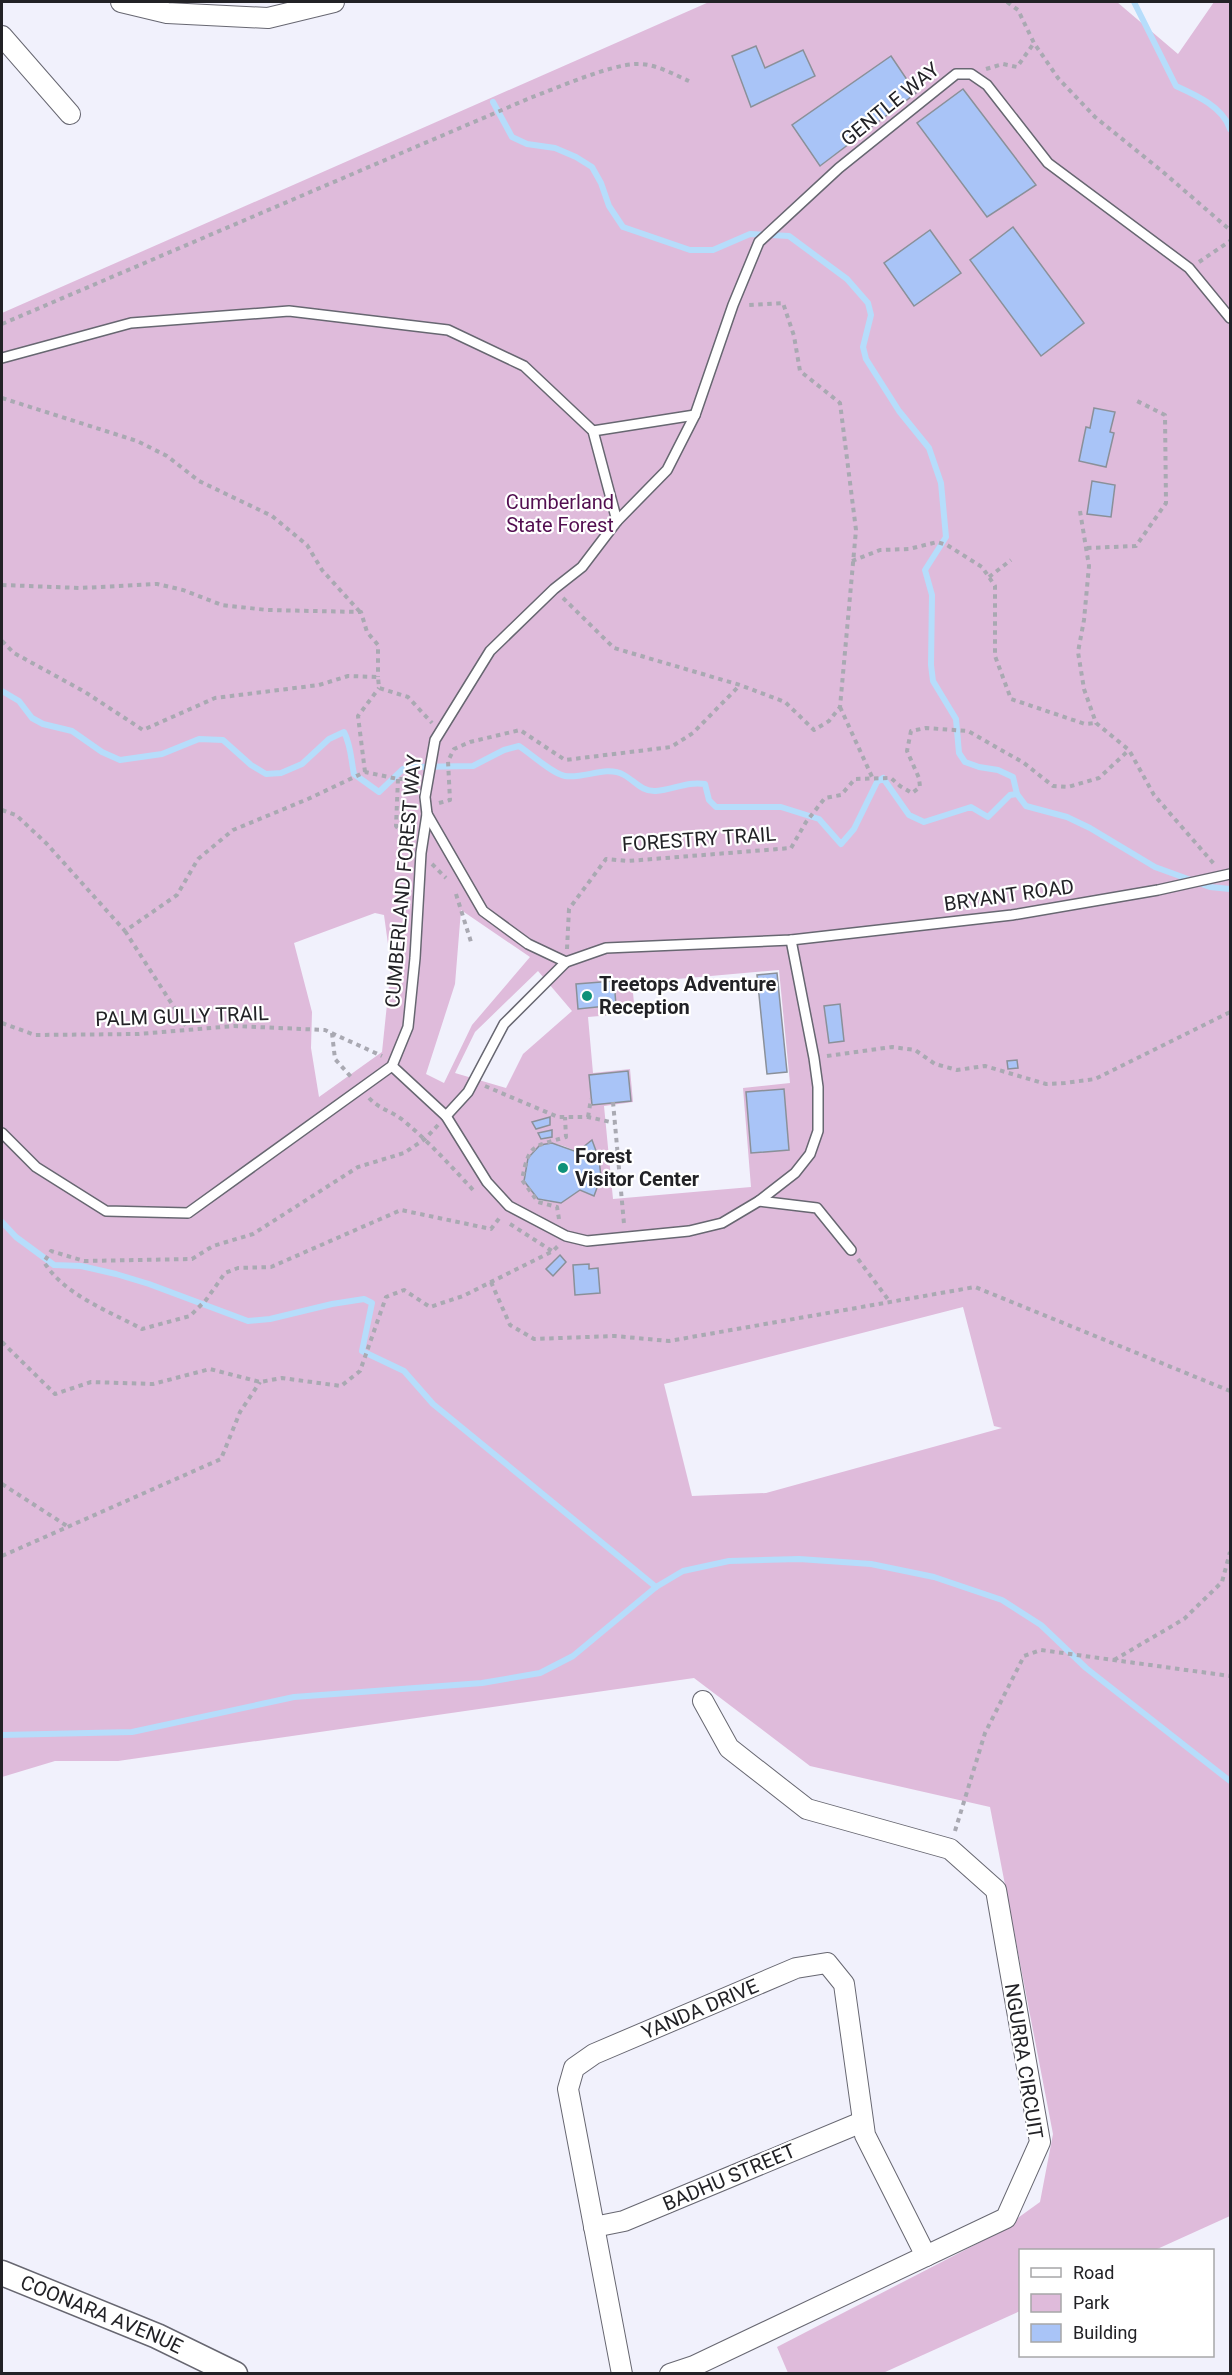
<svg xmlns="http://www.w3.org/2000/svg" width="1232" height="2375" font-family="Roboto,sans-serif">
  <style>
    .green { fill: #dfbbdb; fill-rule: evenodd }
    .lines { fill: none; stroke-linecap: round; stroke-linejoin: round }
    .stream { stroke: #b6ddfb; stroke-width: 6 }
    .building { fill: #a9c4f7; stroke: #8a9099; stroke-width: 1.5 }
    .service-casing { stroke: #676771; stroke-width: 12 }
    .minor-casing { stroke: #676771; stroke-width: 22 }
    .tertiary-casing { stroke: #676771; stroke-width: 27 }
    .path { stroke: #a9a9b2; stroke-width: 4; stroke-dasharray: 4.5 4.5; stroke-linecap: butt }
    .service { stroke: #fff; stroke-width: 9 }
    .minor { stroke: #fff; stroke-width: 20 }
    .tertiary { stroke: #fff; stroke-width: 24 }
    .poi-dot { fill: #0e917a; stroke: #fff; stroke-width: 2 }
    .labels { text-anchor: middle; stroke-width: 4.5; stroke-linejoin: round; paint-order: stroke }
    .street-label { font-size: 20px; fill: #222226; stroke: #fff }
    .park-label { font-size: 20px; fill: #520e50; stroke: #fff }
    .poi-label { font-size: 20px; font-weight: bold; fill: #222226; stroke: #fff; text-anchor: start }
  </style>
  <rect width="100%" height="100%" fill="#f1f1fc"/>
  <path class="green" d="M709 2H1117L1178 54 1214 2H1230V2216L1155 2250H1020V2311L883 2373H788L777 2347 994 2235 1040 2202 1053 2134 990 1807 810 1766 694 1678 118 1761H55L2 1777V313ZM756 46 765 68 803 50 815 76 751 107 732 56ZM915 93 821 166 792 125ZM1013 228 1084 323 1041 355 970 260ZM930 230 961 273 914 306 884 263ZM461 910 530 957 472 1025 444 1083 426 1074 455 984ZM375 913 384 915 391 966 382 1052 319 1097 311 1048 312 1012 294 943ZM779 970 790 1083 743 1088 751 1187 613 1199 604 1106 633 1102 630 1069 593 1073 588 1017 635 1013 632 983ZM538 971 572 1011 523 1054 506 1088 455 1073 475 1032ZM613 981 616 1005 578 1008 576 984ZM784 1089 789 1149 751 1153 746 1092ZM592 1141C603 1162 602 1174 594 1196L580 1190 561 1203 538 1200 524 1181C526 1173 526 1163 529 1157 540 1138 561 1143 577 1152ZM963 1307 994 1426 1002 1428 766 1493 692 1496 664 1384Z"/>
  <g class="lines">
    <g class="stream">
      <path d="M1134 2 1176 86C1196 95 1223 107 1230 129"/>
      <polyline points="493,102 512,137 527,144 555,148 576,157 592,167 601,183 609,206 623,227 690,250 713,250 750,234 789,236 847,279 868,303 871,315 863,347 866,359 899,411 929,448 941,483 946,537 925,570 932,595 931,665 933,681 956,719 959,753 965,762 979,767 998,770 1013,777 1017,794"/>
      <path d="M2 691 19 701 32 718 43 724 72 731 102 752 120 760 162 754 199 739 223 740 251 765 266 774 281 773 302 764 329 739 344 732C351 745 351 760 354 774L379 792 403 769 413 767 473 766 504 750 519 746C531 754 553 774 565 776 585 779 606 765 624 775 635 781 642 792 656 791 673 790 687 781 705 784L709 800 716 807H781L819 819 841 844 854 829 877 782 883 778 909 815 924 822 971 807 988 817 1010 795 1017 794 1026 806 1067 817 1090 828 1155 867 1210 887 1230 889"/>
      <polyline points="2,1222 16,1237 54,1265 81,1266 116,1274 149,1284 248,1321 270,1319 332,1304 364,1299 372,1303 362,1351 404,1371 433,1404 656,1587"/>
      <polyline points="2,1735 132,1732 294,1697 482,1683 540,1673 573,1656 656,1587 683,1571 729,1561 799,1559 871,1564 934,1577 1002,1600 1041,1625 1086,1668 1230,1781"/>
    </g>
  </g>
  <g class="building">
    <polygon points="756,46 765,68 803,50 815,76 751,107 732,56"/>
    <polygon points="891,56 916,93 820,166 792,125"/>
    <polygon points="963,89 1036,185 987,217 917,123"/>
    <polygon points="1013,227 1084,323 1041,356 970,260"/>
    <polygon points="930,230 961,273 914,306 884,263"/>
    <polygon points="1094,408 1115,412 1110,432 1114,433 1106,467 1079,461 1086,427 1090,428"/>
    <polygon points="1092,481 1115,485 1111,517 1087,514"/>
    <polygon points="777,973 787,1072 767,1074 757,975"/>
    <polygon points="614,981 616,1005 578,1009 576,984"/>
    <polygon points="840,1004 844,1041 829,1043 824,1006"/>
    <polygon points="1017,1060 1018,1068 1008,1069 1007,1061"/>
    <polygon points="628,1071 631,1101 592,1105 589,1075"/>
    <polygon points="784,1089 789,1150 751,1153 746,1092"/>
    <polygon points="550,1117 550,1125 536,1129 532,1122"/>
    <polygon points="552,1130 552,1137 541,1139 538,1133"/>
    <polygon points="592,1140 599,1159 601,1177 594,1196 580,1190 561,1203 538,1199 524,1181 528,1158 540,1145 552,1143 577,1152"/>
    <polygon points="560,1255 566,1262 553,1276 546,1269"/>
    <polygon points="589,1264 589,1269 598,1268 600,1293 575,1295 573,1265"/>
  </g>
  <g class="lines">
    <defs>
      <g id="service">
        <polyline points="2,358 131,323 289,311 448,330 524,366 593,431 617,521 582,567 554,589 490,651 435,740 425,797 427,814 421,853 415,958 408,1027 392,1066 188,1213 106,1211 36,1167 2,1133"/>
        <polyline points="593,431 695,415"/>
        <polyline points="617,521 667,470 695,415 733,305 759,242 839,168 956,74 971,74 987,85 1048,163 1189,268 1230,318"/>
        <polyline points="427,814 483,911 528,944 566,962 606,948 791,940 1012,915 1158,890 1230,874"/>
        <polyline points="392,1066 446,1116 487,1182 509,1206 566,1236 587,1241 689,1231 722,1223 759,1201 795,1173 810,1154 818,1131 818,1087 814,1058 791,940"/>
        <polyline points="446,1116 468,1092 504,1024 566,962"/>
        <polyline points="759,1201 817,1208 851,1250"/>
      </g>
      <g id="minor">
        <polyline points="121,2 167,13 268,18 334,2"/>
        <polyline points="2,36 70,114"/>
        <polyline points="594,2227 624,2221 862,2122"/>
        <polyline points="622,2374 568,2089 574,2068 594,2054 796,1968 827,1963 844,1984 865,2135 926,2256"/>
        <polyline points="670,2374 694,2366 1006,2218 1040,2142 996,1890 950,1849 807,1809 729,1748 703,1701"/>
      </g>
      <g id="tertiary">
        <path id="s1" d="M2 2273 157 2336 235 2374"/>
      </g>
    </defs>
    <use href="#service" class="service-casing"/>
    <use href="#minor" class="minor-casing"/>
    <use href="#tertiary" class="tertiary-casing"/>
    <g class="path">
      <polyline points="1007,2 1018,10 1034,43 1058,78 1095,117 1163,172 1230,230"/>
      <polyline points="986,69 1003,64 1017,67 1034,43"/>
      <polyline points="1199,262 1230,241"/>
      <path d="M2 324 530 98C557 88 609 65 636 64 654 63 673 74 689 81"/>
      <polyline points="2,398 137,441 167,456 199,481 272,516 307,545 322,570 360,612"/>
      <polyline points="1080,511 1089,566 1084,620 1078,652 1084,689 1096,723 1129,750 1154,795 1214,864"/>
      <polyline points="1087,548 1136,546 1166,503 1165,415 1135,400"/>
      <polyline points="852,561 880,550 909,549 937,542 947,545 982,567 995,586 995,656 1011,699 1085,724 1096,723"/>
      <polyline points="989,577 1011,560"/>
      <polyline points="2,585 80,588 157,584 183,590 222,605 267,610 361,612 367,632 378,645 378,677"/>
      <polyline points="563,598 614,648 740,685 785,702 814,730 829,721 840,707 856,530 840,403 800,371 794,336 783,303 748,305"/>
      <polyline points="2,641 14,653 85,692 143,730 215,698 319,685 348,676 378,677 379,688 408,697 432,723"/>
      <polyline points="840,707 873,779"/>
      <polyline points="365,772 358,716 379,688"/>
      <polyline points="398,779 396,826 410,842"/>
      <polyline points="439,803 450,800 448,761 454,749 470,742 520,730 565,760 671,747 693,733 740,685"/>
      <polyline points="2,810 16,815 46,843 125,931 177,895 198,859 233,830 308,799 365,772 398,779 416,779"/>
      <polyline points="432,864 446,878"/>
      <polyline points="456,894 471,942"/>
      <polyline points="125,931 188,1029"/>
      <polyline points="567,949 569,909 606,859 628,861 791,848 806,822 825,798 841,795 855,779 891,778 900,786 912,793 920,787 919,778 907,751 911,731 926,728 968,731 1024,763 1053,786 1068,787 1099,778 1129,750"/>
      <polyline points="2,1023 35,1035 138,1034 234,1026 325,1030 382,1056"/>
      <polyline points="332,1033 335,1059 352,1078"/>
      <polyline points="827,1056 892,1047 915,1050 935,1064 957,1070 985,1066 1046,1084 1065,1083 1095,1079 1230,1012"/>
      <polyline points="485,1086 558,1117 588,1117 615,1123"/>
      <path d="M369 1098C379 1109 392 1111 404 1121 429 1142 451 1166 474 1191"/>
      <polyline points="613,1102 624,1224"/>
      <polyline points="588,1117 591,1099"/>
      <path d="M438 1125 425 1139 404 1153 358 1167 253 1234 213 1246 192 1259 84 1261 51 1251 44 1262C64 1295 109 1311 142 1329L190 1316 206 1300 225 1273 238 1268 271 1267 401 1210 491 1229 501 1216"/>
      <path d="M559 1219 557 1207 538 1202 522 1180C529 1143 533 1147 566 1137L565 1117"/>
      <polyline points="510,1224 552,1251"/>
      <polyline points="858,1259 890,1302"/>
      <polyline points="491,1282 510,1325 534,1339 615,1336 669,1341 975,1287 1230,1391"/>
      <polyline points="2,1342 55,1394 91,1382 153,1384 210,1369 260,1382 282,1378 341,1386 360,1371 386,1297 404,1290 430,1307 463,1296 553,1251 558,1246"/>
      <polyline points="2,1484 67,1526"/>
      <polyline points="2,1556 221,1459 240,1412 260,1382"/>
      <polyline points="1114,1660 1184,1619 1222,1582 1230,1552"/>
      <polyline points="955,1831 985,1733 1024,1656 1041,1650 1230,1676"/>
    </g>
    <use href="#service" class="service"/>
    <use href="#minor" class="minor"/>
    <use href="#tertiary" class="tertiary"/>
  </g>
  <g class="poi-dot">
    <circle cx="587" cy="996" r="6"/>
    <circle cx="563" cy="1168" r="6"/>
  </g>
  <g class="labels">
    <g class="street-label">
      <text transform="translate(890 104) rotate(-39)" y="7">GENTLE WAY</text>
      <text transform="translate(699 839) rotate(-4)" y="7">FORESTRY TRAIL</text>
      <text transform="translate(403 881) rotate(-85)" y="7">CUMBERLAND FOREST WAY</text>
      <text transform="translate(1009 895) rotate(-8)" y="7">BRYANT ROAD</text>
      <text transform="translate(182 1016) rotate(-2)" y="7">PALM GULLY TRAIL</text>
      <text transform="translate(700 2009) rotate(-23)" y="7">YANDA DRIVE</text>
      <text transform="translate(1024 2061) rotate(81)" y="7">NGURRA CIRCUIT</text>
      <text transform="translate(729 2177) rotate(-23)" y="7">BADHU STREET</text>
      <text dy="7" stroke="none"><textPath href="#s1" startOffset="108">COONARA AVENUE</textPath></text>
    </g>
    <g class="park-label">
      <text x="560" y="509">Cumberland<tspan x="560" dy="23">State Forest</tspan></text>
    </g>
    <g class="poi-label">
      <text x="599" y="991">Treetops Adventure<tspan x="599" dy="23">Reception</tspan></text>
      <text x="575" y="1163">Forest<tspan x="575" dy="23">Visitor Center</tspan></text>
    </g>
  </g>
  <rect width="1232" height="2375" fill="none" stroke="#222226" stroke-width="6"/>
  <rect x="1019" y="2249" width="195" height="108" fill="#ffffff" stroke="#a7a7a8" stroke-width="1.5"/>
  <rect x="1031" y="2268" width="30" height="9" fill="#ffffff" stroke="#a7a7a8" stroke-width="1.5"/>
  <text x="1073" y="2279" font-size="18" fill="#222226">Road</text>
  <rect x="1031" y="2294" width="30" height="18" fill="#dfbbdb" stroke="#a7a7a8" stroke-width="1.5"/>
  <text x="1073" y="2309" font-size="18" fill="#222226">Park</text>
  <rect x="1031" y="2324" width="30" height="18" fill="#a9c4f7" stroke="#a7a7a8" stroke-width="1.5"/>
  <text x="1073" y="2339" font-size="18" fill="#222226">Building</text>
</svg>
